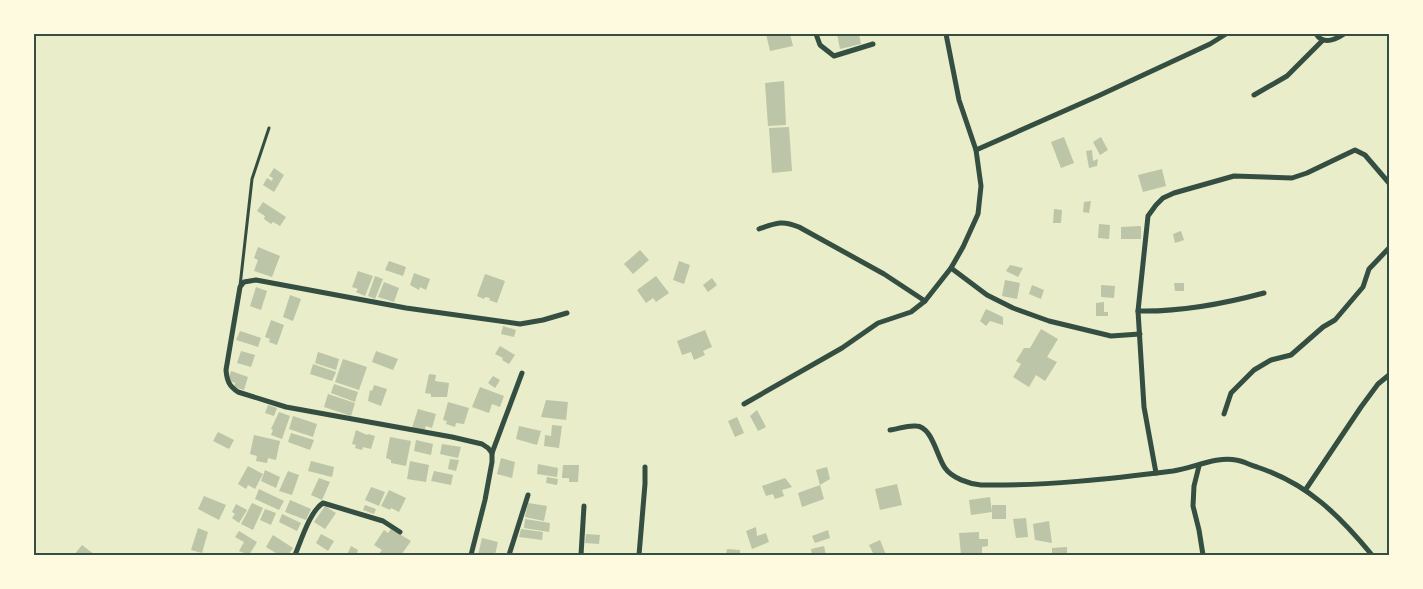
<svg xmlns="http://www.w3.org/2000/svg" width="1423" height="589" font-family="'Titillium Web',sans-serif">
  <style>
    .building { fill: #bcc5a7 }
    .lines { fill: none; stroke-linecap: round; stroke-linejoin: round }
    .service { stroke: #344e41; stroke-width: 3 }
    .minor { stroke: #344e41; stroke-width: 5 }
    .neatline { fill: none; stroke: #344e41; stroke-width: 2 }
  </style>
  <rect width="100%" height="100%" fill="#e9edc9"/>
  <g class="building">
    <polygon points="766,34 790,34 793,46 770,51"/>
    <polygon points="837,34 859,34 861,44 840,49"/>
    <polygon points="784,81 786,125 768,126 765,83"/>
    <polygon points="789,127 792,171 772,173 769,128"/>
    <polygon points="1064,137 1074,163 1061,168 1051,142"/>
    <polygon points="1101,137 1108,150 1100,155 1093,142"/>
    <polygon points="1092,150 1093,161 1098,159 1097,166 1089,168 1086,151"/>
    <polygon points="274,168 284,175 274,192 263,185 267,178 272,181 273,178 269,176"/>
    <polygon points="1162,169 1166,186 1143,192 1138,175"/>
    <polygon points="1091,201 1089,213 1083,212 1084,202"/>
    <polygon points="263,202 286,217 280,226 273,222 271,224 264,219 265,216 257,211"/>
    <polygon points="1054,209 1062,210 1061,223 1053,223"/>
    <polygon points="1099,224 1110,225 1109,239 1098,238"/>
    <polygon points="1141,226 1141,239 1121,239 1121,227"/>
    <polygon points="1181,231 1184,240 1175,243 1173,234"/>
    <polygon points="258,247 280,256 272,277 254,271 258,260 254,258"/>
    <polygon points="640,250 649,260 633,274 624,264"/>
    <polygon points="389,261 406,267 403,276 385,270"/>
    <polygon points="679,261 690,265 684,284 673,280"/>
    <polygon points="1010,265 1023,268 1018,277 1006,271"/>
    <polygon points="358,271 373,276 365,296 356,292 358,289 352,287"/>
    <polygon points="414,273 430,279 426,290 420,287 419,290 410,285"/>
    <polygon points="485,274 505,281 497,303 489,300 490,298 485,297 484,299 477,296"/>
    <polygon points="375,276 383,279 375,299 368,296"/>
    <polygon points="656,276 669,293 656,302 653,298 646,303 637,290"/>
    <polygon points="712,278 717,285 708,292 703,285"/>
    <polygon points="1005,280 1020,283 1017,299 1002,296"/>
    <polygon points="384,282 399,288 394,302 378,297"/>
    <polygon points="1174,283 1184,283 1184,291 1175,291"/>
    <polygon points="1032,285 1044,290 1041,299 1029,294"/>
    <polygon points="1101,285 1115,286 1114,298 1101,297"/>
    <polygon points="256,287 267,291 261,310 250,306"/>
    <polygon points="290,295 301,299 293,321 283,317"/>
    <polygon points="1104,302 1104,312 1108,312 1108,316 1096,316 1096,303"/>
    <polygon points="986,309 1003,317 1003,325 990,321 986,326 980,321"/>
    <polygon points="271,320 284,325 277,345 269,342 270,339 265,337"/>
    <polygon points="503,326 516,330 514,337 501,334"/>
    <polygon points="1041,329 1058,339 1047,357 1057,362 1045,381 1036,375 1029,387 1013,377 1021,364 1016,361 1024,348 1030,348"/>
    <polygon points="705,330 712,347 703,351 705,355 694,360 691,352 682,355 677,341"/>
    <polygon points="240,331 261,338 258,347 236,340"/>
    <polygon points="500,346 515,355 509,364 502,360 503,358 495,354"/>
    <polygon points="241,351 255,355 251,367 237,363"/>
    <polygon points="376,351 398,359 393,370 372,362"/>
    <polygon points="318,352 339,359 336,370 315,363"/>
    <polygon points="343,359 367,367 359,390 335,382"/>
    <polygon points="313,364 336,372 332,381 310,374"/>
    <polygon points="231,371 248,377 244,390 234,387 235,383 228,380"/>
    <polygon points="429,374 436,375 435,381 449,383 447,397 431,397 431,394 425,393"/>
    <polygon points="493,376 500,380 495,388 488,383"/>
    <polygon points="334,384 358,392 355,402 331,393"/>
    <polygon points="374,385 387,389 381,406 368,401 370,390 372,391"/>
    <polygon points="480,387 504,396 500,407 492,404 489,413 472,407"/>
    <polygon points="328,394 355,403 351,416 324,407"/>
    <polygon points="546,400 568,402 566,420 541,417"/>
    <polygon points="448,402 469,408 464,424 456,423 455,427 446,424 447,421 443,420"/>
    <polygon points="268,405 277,408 274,416 265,413"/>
    <polygon points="418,409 436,414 432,428 426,426 424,431 412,428"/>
    <polygon points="757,410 766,427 758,431 750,416"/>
    <polygon points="279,412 290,416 282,439 271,435 273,430 271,429"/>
    <polygon points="293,416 317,424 313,437 289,429"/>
    <polygon points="737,417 744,433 735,437 728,421"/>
    <polygon points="552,425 562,426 559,448 544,446 545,435 551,436"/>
    <polygon points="519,426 541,431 537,445 516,439"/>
    <polygon points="356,430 367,435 368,434 375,436 371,449 363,447 362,450 355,448 356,445 352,444"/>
    <polygon points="218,432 234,440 229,449 213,441"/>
    <polygon points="291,433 314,440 310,450 288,442"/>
    <polygon points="254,435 280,441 276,460 268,458 267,463 256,461 257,456 250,454"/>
    <polygon points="390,437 411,441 406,466 391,463 391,460 386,458"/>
    <polygon points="416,440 433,444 431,455 414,451"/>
    <polygon points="442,444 461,447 458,458 440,454"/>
    <polygon points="501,458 515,462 512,478 497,474"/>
    <polygon points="450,459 459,460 456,471 448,469"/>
    <polygon points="311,461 334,467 332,477 308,471"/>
    <polygon points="410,461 429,465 426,482 407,479"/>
    <polygon points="538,464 558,468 557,477 537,474"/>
    <polygon points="563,465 579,465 578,482 569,482 569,478 562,478"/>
    <polygon points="248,466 263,474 255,489 248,485 246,489 238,484"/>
    <polygon points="827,467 830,479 820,485 816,470"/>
    <polygon points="265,470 280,477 276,488 261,481"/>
    <polygon points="288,471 299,475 292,495 279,491"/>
    <polygon points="434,471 453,475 451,485 431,481"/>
    <polygon points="547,477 558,479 557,485 546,483"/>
    <polygon points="319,478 330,482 322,500 311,495"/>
    <polygon points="785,478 792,487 782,490 784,496 775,499 773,494 766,496 762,486"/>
    <polygon points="897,484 902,505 880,510 875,489"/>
    <polygon points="820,485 824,499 802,507 798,493"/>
    <polygon points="371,487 385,492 379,506 365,500"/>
    <polygon points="259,489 284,501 279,510 255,499"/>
    <polygon points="389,490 406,498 399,512 391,508 390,510 381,506"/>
    <polygon points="204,496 226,505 219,520 198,509"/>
    <polygon points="990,497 992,512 971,515 969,500"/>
    <polygon points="290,500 311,509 306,520 285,512"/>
    <polygon points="252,503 263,508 253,530 241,524"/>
    <polygon points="528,503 547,506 544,521 525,517"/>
    <polygon points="236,504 247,510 239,523 232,518 235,514 232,512"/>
    <polygon points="365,505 376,509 374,514 363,510"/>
    <rect x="992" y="505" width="14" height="14"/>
    <polygon points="325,506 336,513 325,529 314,522"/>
    <polygon points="265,509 276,513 271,525 260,520"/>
    <polygon points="282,514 301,523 297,531 279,522"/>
    <polygon points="1026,518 1028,537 1016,538 1013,519"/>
    <polygon points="525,519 550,523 549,532 524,528"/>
    <polygon points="1049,521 1052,543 1035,540 1033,524"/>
    <polygon points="756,527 757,536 766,533 769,542 752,549 746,531"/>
    <polygon points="198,528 208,532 202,553 191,550"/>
    <polygon points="391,529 411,541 401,555 378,555 382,550 374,545 384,530 388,533"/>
    <polygon points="521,529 543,532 542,540 519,537"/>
    <polygon points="828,530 830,538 815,543 812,536"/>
    <polygon points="239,531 257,542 249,555 239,551 244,542 235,537"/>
    <polygon points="979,532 979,539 988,539 988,546 982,547 982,555 961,555 959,533"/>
    <polygon points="321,534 334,541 328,551 316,543"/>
    <polygon points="586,534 600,535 599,544 585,543"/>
    <polygon points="273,535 293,548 288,555 279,555 266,547"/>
    <polygon points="482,538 498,542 495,555 478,555"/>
    <polygon points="880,540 886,555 874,555 869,545"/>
    <polygon points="82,545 95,555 74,555"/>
    <polygon points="351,546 358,550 356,555 347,555"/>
    <polygon points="824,546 826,555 812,555 811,549"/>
    <polygon points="1067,547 1067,555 1052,555 1052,548"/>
    <polygon points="727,549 740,550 740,555 726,555"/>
  </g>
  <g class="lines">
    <polyline class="service" points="240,286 252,179 269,128"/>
    <g class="minor">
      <polyline points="816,34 820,45 834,56 873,44"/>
      <path d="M1316 34C1323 45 1335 40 1344 34"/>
      <polyline points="1254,95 1287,76 1323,40"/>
      <polyline points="976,150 1098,96 1210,44 1226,34"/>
      <path d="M759 229C776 223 782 220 799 227L884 274 925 301"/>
      <polyline points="951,268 987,295 1013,308 1049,321 1111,336 1140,334"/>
      <path d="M1138 311C1180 312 1223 304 1264 293"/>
      <polyline points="744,404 842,348 878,323 911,312 925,301 951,268 963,247 978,214 981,186 976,150 959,100 946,34"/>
      <polyline points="1224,414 1231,393 1254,370 1271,360 1291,355 1323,327 1335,320 1363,287 1369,269 1389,248"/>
      <path d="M890 430C898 429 908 425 916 426 932 426 937 457 945 468 952 478 969 484 981 485 1045 486 1110 479 1173 471 1193 468 1217 456 1236 460 1243 461 1250 465 1257 467 1308 484 1339 515 1372 555"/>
      <polyline points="492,453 522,373"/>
      <polyline points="1199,466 1194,486 1193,506 1199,530 1203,555"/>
      <polyline points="1156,473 1144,407 1138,311 1148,216 1156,205 1163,198 1174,193 1234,176 1292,178 1307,173 1355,150 1365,155 1389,183"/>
      <polyline points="1306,489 1361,407 1378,384 1389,375"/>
      <path d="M295 555C301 541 310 511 323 503L383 521 400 532"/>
      <path d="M471 555 485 500 492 462V453L488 448 482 444 452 437 286 407 238 392C229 386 227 381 226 370L240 287 244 282 256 280 406 308 520 324 543 320 567 313"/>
      <polyline points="509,555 528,495"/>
      <polyline points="581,555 584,506"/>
      <polyline points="639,555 645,484 645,467"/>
    </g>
  </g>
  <rect width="1423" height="589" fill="none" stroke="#fefae0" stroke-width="70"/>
  <rect x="35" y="35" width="1353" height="519" class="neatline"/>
</svg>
